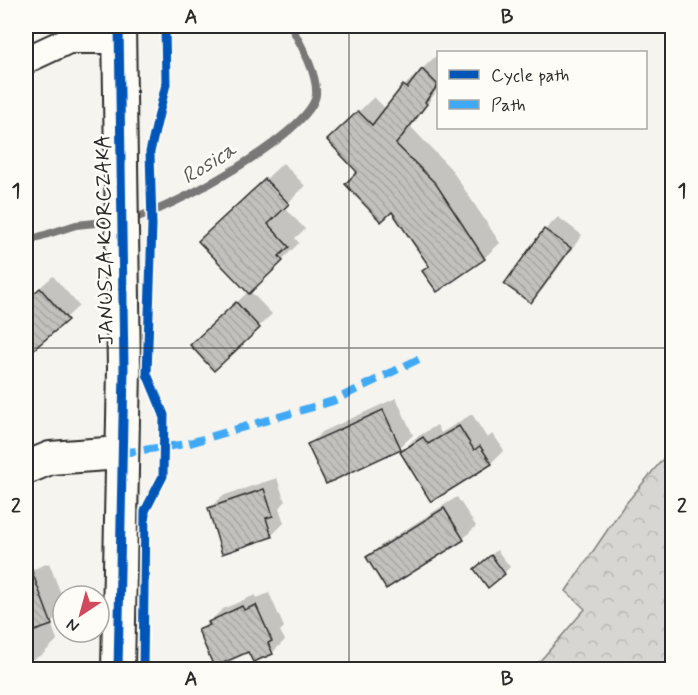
<svg xmlns="http://www.w3.org/2000/svg" width="698" height="695" font-family="Mynerve,sans-serif">
  <style>
    .forest { fill: url(#forest-crowns); stroke: #81807e; stroke-width: 1.5 }
    .shadow { fill: #0003 }
    .lines { fill: none; stroke-linecap: round; stroke-linejoin: round }
    .stream { stroke: #797877; stroke-width: 8 }
    .building { fill: url(#building-back-hatch); stroke: #2b2b2b; stroke-width: 1.5 }
    .minor-casing { stroke: #2b2b2b; stroke-width: 30 }
    .tertiary-casing { stroke: #2b2b2b; stroke-width: 36 }
    .minor { stroke: #fdfcf7; stroke-width: 26 }
    .tertiary { stroke: #fdfcf7; stroke-width: 32 }
    .quiet { stroke: #3fa9f5; stroke-width: 8; stroke-dasharray: 15 8; stroke-linecap: butt }
    .cycleway-casing { stroke: #fdfcf7; stroke-width: 13 }
    .cycleway { stroke: #0057b8; stroke-width: 9 }
    .grid { fill: none; stroke: #2b2b2b; stroke-width: 1.5; stroke-opacity: 0.55 }
    .labels { text-anchor: middle; stroke-width: 5; stroke-linejoin: round; paint-order: stroke }
    .street-label { font-size: 21px; fill: #2b2b2b; stroke: #fdfcf7 }
    .water-label { font-size: 22px; font-style: italic; fill: #585857; stroke: #fdfcf7 }
    .neatline { fill: none; stroke: #2b2b2b; stroke-width: 2 }
    .grid-label { font-size: 20px; text-anchor: middle; font-weight: bold; fill: #2b2b2b }
  </style>
  <defs>
    <pattern id="forest-crowns" width="20" height="18" patternUnits="userSpaceOnUse" patternTransform="scale(1.5)"><rect width="20" height="18" fill="#d7d6d2"/><path d="M2 6a3 3 0 1 1 6 0M12 15a3 3 0 1 1 6 0" fill="none" stroke="#b9b8b4"/></pattern>
    <pattern id="building-back-hatch" width="6" height="6" patternUnits="userSpaceOnUse" patternTransform="scale(1.5)"><rect width="6" height="6" fill="#c2c1be"/><path d="M-1 5l2 2M0 0l6 6M5-1l2 2" fill="none" stroke="#a7a6a3"/></pattern>
  </defs>
  <rect width="100%" height="100%" fill="#f5f4ef"/>
  <filter id="ink" filterUnits="userSpaceOnUse"><feTurbulence type="fractalNoise" baseFrequency=".0167" numOctaves="2"/><feDisplacementMap in="SourceGraphic" scale="12" xChannelSelector="R" yChannelSelector="G"/><feConvolveMatrix kernelMatrix="1 2 1 2 8 2 1 2 1" color-interpolation-filters="sRGB"/></filter>
  <g filter="url(#ink)">
    <polygon class="forest" points="672,448 672,669 533,669 585,609 566,591 623,507"/>
    <g class="shadow">
      <polygon points="438,54 438,89 411,127 451,169 500,243 484,258 430,265 392,210 329,140 374,97 386,109 404,86"/>
      <polygon points="283,163 305,186 284,207 305,229 295,238 299,243 250,291 272,314 214,369 204,333 248,292 218,224"/>
      <polygon points="558,217 582,235 543,289 530,301 545,230"/>
      <polygon points="53,276 79,306 26,354 26,300"/>
      <polygon points="396,398 413,435 400,447 309,445 322,432"/>
      <polygon points="472,414 487,438 493,434 504,450 491,463 402,452 414,439 437,425 441,433"/>
      <polygon points="277,478 285,502 279,508 284,523 271,536 209,509 222,496"/>
      <polygon points="457,497 476,526 463,539 368,558 381,545"/>
      <polygon points="497,550 510,567 504,573 482,563"/>
      <polygon points="49,563 63,599 63,611 51,623 57,640 42,655 26,662 26,572"/>
      <polygon points="269,593 284,627 280,631 285,640 272,653 249,650 199,631 223,609 255,595 257,598"/>
    </g>
    <g class="lines">
      <g class="stream">
        <path d="M128 219C165 214 311 133 316 95 318 74 300 43 291 26"/>
        <polyline points="26,241 76,225 115,221"/>
      </g>
    </g>
    <g class="building">
      <polygon points="422,69 438,85 425,102 427,104 396,144 436,184 485,259 437,292 422,271 429,266 392,212 381,222 345,184 357,172 327,140 358,111 372,125 403,85 407,88"/>
      <polygon points="265,179 289,204 268,224 289,247 279,256 283,261 249,294 198,241"/>
      <polygon points="544,229 571,248 531,303 504,284"/>
      <polygon points="40,288 68,320 26,356 26,300"/>
      <polygon points="236,302 260,328 214,371 190,345"/>
      <polygon points="383,410 401,449 326,484 307,444"/>
      <polygon points="459,426 474,450 480,446 492,464 431,502 400,452 423,437 428,444"/>
      <polygon points="264,489 273,516 266,518 272,537 222,554 208,508"/>
      <polygon points="444,508 464,540 386,589 366,557"/>
      <polygon points="491,555 505,574 488,588 474,569"/>
      <polygon points="26,561 28,561 52,625 26,634"/>
      <polygon points="256,605 272,641 268,643 273,654 253,662 248,652 214,667 198,630 210,625 208,622 242,606 244,610"/>
    </g>
    <g class="lines">
      <defs>
        <polyline id="minor" points="26,60 69,40 119,40"/>
        <g id="tertiary">
          <polyline points="26,468 50,458 121,453"/>
          <polyline points="118,670 124,369 119,26"/>
        </g>
      </defs>
      <use href="#minor" class="minor-casing"/>
      <use href="#tertiary" class="tertiary-casing"/>
      <use href="#minor" class="minor"/>
      <use href="#tertiary" class="tertiary"/>
      <polyline class="quiet" points="121,453 186,444 333,401 425,356"/>
      <defs>
        <g id="cycleway">
          <polyline points="118,670 124,369 119,26"/>
          <polyline points="143,670 145,511 163,476 164,415 147,374 152,225 150,152 166,84 165,26"/>
        </g>
      </defs>
      <use href="#cycleway" class="cycleway-casing"/>
      <use href="#cycleway" class="cycleway"/>
    </g>
  </g>
  <path class="grid" d="M349 26V670M26 348H672"/>
  <g class="labels">
    <g class="street-label">
      <text transform="translate(104 240) rotate(-91)" y="7">JANUSZA KORCZAKA</text>
    </g>
    <g class="water-label">
      <text transform="translate(208 162) rotate(-32)" y="8">Rosica</text>
    </g>
  </g>
  <rect width="698" height="695" fill="none" stroke="#fdfcf7" stroke-width="66"/>
  <rect x="437" y="51" width="210" height="78" fill="#fdfcf7" stroke="#a9a8a5" stroke-width="1.5"/>
  <rect x="449" y="70" width="30" height="9" fill="#0057b8" stroke="#a9a8a5" stroke-width="1.5"/>
  <text x="491" y="81" font-size="18" fill="#2b2b2b">Cycle path</text>
  <rect x="449" y="100" width="30" height="9" fill="#3fa9f5" stroke="#a9a8a5" stroke-width="1.5"/>
  <text x="491" y="111" font-size="18" fill="#2b2b2b">Path</text>
  <g transform="translate(81 614) rotate(216)"><circle r="28" fill="#fdfcf7" stroke="#a9a8a5" stroke-width="1.5"/>
  <path d="M0-4.5L10 22L0 15L-10 22Z" fill="#d1495b"/>
  <text y="-9" font-size="16" font-weight="bold" text-anchor="middle" fill="#2b2b2b">N</text>
  </g>
  <rect x="33" y="33" width="632" height="629" class="neatline"/>
  <g class="grid-label">
    <text x="191" y="23">A</text>
    <text x="507" y="23">B</text>
    <text x="16" y="197">1</text>
    <text x="682" y="197">1</text>
    <text x="16" y="512">2</text>
    <text x="682" y="512">2</text>
    <text x="191" y="685">A</text>
    <text x="507" y="685">B</text>
  </g>
</svg>
